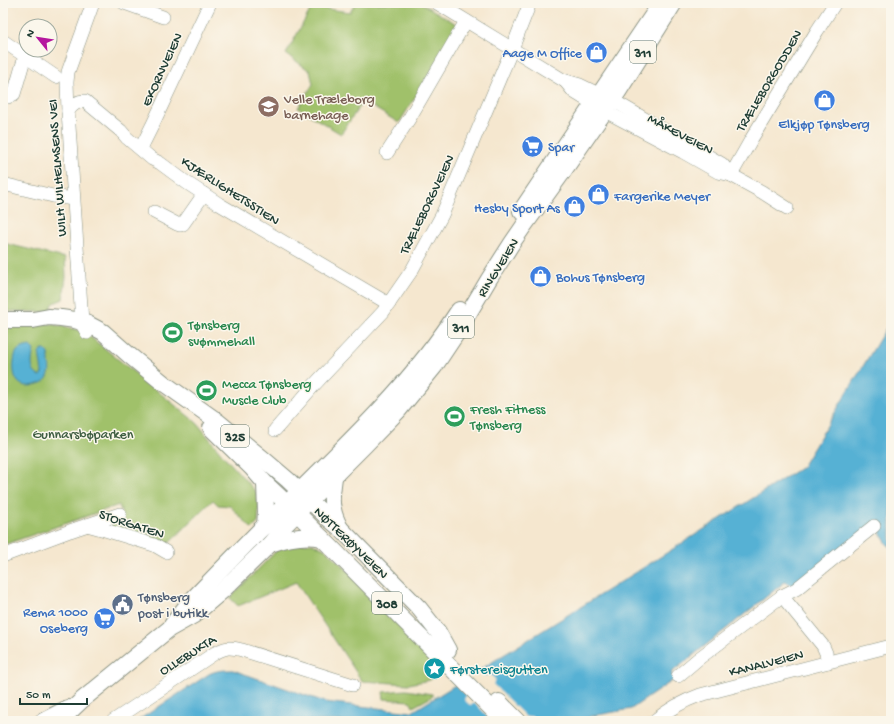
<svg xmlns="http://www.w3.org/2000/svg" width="894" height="724" font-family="'Gochi Hand',sans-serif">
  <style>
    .green { fill: #a0c16a; stroke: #607f4f }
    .water { fill: #57b1d4; stroke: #3b7784 }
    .pier { fill: #f5e7cf }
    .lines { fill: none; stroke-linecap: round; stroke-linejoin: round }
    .minor-casing { stroke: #8a9282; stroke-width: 14 }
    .major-casing { stroke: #8a9282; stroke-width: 18 }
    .minor { stroke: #fff; stroke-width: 13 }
    .major { stroke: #fff; stroke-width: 16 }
    .labels { text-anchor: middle; stroke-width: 3; stroke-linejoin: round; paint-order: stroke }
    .shield { fill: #fbf7ec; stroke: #61756b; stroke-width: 1 }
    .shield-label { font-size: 13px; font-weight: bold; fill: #1f3d34 }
    .shop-label { font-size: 14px; fill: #366cbe; stroke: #fbf7ec; text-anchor: end }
    .street-label { font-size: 14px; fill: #1f3d34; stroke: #fbf7ec }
    .education-label { font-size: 14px; fill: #785e54; stroke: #fbf7ec; text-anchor: start }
    .leisure-label { font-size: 14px; fill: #27864d; stroke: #fbf7ec; text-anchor: start }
    .park-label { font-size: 14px; fill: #3f5e42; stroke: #fbf7ec }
    .service-label { font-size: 14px; fill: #4e5e75; stroke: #fbf7ec; text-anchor: start }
    .culture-label { font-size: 14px; fill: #0d838f; stroke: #fbf7ec; text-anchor: start }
  </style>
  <rect width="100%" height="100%" fill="#fbf7ec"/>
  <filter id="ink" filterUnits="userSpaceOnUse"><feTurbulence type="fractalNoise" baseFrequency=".025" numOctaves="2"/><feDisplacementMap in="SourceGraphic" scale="8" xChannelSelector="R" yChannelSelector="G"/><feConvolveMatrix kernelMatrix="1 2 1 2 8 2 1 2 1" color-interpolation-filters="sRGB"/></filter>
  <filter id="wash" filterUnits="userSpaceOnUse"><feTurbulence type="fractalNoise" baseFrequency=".012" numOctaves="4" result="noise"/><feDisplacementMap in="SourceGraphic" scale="16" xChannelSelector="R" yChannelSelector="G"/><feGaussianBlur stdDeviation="0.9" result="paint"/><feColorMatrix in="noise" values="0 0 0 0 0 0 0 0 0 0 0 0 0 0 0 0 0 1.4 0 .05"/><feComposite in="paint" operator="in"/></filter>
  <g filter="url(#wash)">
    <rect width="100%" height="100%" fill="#f5e7cf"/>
    <g class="green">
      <polygon points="356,3 421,3 460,26 399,123 363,101 341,134 298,108 313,84 310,71 286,54 312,7 350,12"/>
      <polygon points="3,243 65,258 66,277 63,299 54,303 51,307 51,312 3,311"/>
      <polygon points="3,322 51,324 83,331 197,423 222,454 256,492 259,507 258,523 252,529 230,506 218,505 213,500 166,546 106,525 123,519 119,505 3,545"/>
      <polygon points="312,543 328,551 446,667 430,680 409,684 362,681 296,582 238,606 230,598 279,548 295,544"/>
      <polygon points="406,690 432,694 433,696 413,707 410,701 384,699 383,692"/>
    </g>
    <g class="water">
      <path d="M891 320V547L887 544 875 524 793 589 786 581 671 673 675 679 631 709 592 716 578 721H137L209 674C217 670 224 670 233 670L325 702 412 712 624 580 802 467Z"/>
      <path d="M30 346 34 350C32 358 29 373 40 376L42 373 39 352 41 350H45C50 354 49 359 49 364 50 367 50 371 49 374 48 379 43 383 38 384 19 391 12 379 14 361 15 349 20 348 30 346Z"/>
    </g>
    <polygon class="pier" points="478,668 485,676 490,674 496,680 493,684 526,717 531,716 536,721 492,721 475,703 470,705 464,700 466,695 454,683"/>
  </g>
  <g filter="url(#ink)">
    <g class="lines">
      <defs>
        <g id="minor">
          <polyline points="124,3 163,17"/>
          <polyline points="437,3 563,80 580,85 621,105 722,164 731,175"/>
          <polyline points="3,41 56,77"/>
          <polyline points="565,81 574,92 605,111 683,152 718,172 731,175 762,192 787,208"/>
          <polyline points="3,97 8,97 14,94 25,56"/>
          <path d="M68 111C72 105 77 101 85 101L121 131 127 138 152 159 160 163 187 183 219 204 389 304"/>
          <polyline points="141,148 152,126 210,3"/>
          <polyline points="387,153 409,119 466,21"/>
          <polyline points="731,175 752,138 817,31 835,3"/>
          <polyline points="3,184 53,196 73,199"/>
          <polyline points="154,212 177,224 180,225 183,224 204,194"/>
          <polyline points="87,333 83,326 82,322 68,111 67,82 68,72 93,3"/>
          <polyline points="275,430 315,384 383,312 412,270 442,215 512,49 530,3"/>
          <polyline points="87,525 105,530 154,545 166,552"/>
          <polyline points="3,556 70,531 120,514"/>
          <polyline points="782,596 823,646 826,653 828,662"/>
          <polyline points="678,676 698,659 782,596 796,589 874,526"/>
          <path d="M113 721 215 653C226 647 230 647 242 650L353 685"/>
          <path d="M654 721C670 709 681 702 700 695L891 646"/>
        </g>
        <g id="major">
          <polyline points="521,211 661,3"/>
          <polyline points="3,320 33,320 49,317 61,318 75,320 88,324 103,332 129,355 162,382 217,421 262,458 288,480 328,518 340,528 419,608 438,632 448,650"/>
          <polyline points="211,428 252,468 265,483 297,513 504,721"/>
          <path d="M334 477C333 488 330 499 333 509 334 516 337 522 340 528"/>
          <polyline points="265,526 266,512 265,483"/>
          <path d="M270 544C287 538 304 534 322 538"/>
          <path d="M172 625 188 604C218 573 248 542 279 511 343 448 410 386 459 310"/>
          <polyline points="499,702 518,721"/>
          <polyline points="43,721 68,708"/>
          <polyline points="60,721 82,700 169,629 194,615 222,591 270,544 283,527 365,445 398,411 434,367 458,331 489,279 512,243 523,227 562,173 618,92 674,3"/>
        </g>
      </defs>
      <use href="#minor" class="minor-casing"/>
      <use href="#major" class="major-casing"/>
      <use href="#minor" class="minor"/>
      <use href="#major" class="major"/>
    </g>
  </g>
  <defs>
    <symbol id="shop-disc" viewBox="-11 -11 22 22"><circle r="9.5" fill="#3f7fe0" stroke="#fbf7ec"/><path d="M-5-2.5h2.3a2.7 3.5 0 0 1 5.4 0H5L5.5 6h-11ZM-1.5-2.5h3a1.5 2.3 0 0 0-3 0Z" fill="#fff"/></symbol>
    <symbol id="school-disc" viewBox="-11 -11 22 22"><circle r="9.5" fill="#8d6e63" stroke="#fbf7ec"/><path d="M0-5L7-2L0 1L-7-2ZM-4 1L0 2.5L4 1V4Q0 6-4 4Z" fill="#fff"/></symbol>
    <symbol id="supermarket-disc" viewBox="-11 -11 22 22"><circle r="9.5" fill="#3f7fe0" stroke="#fbf7ec"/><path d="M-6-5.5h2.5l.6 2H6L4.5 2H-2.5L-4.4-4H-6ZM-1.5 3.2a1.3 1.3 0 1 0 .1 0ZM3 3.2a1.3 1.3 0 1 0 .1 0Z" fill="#fff"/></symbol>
    <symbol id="stadium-disc" viewBox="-11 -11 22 22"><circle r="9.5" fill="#2e9e5b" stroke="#fbf7ec"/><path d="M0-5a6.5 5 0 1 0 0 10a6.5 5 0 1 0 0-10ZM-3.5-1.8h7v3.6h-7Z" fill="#fff"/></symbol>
    <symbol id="civic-disc" viewBox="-11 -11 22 22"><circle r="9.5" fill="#5c6f8a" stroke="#fbf7ec"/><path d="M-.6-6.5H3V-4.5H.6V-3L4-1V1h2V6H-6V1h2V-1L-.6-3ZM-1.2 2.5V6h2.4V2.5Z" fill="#fff"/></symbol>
    <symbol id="sight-disc" viewBox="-11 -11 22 22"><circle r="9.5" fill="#0f9aa8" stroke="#fbf7ec"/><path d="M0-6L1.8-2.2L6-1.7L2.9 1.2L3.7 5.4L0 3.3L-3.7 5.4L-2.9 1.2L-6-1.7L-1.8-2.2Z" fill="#fff"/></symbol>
  </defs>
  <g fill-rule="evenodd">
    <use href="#shop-disc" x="584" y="40" width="25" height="25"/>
    <use href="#shop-disc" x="812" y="88" width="25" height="25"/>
    <use href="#school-disc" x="256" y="94" width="25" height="25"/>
    <use href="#supermarket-disc" x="520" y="134" width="25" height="25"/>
    <use href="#shop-disc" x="586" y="182" width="25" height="25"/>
    <use href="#shop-disc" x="562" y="194" width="25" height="25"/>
    <use href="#shop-disc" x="528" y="264" width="25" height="25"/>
    <use href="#stadium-disc" x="160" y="320" width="25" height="25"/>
    <use href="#stadium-disc" x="194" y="378" width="25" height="25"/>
    <use href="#stadium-disc" x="442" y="404" width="25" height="25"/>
    <use href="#civic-disc" x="110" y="592" width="25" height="25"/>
    <use href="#supermarket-disc" x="92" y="606" width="25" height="25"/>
    <use href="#sight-disc" x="422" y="656" width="25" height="25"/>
  </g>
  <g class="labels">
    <g class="shield">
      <rect x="630" y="41" width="26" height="22" rx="3"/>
      <rect x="448" y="316" width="26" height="22" rx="3"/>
      <rect x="221" y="425" width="28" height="22" rx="3"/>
      <rect x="372" y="592" width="30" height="22" rx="3"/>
    </g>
    <g class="shield-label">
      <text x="643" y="57">311</text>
      <text x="461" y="332">311</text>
      <text x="235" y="441">325</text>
      <text x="387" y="608">308</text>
    </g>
    <g class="shop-label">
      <text x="582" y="57">Aage M Office</text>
      <text x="824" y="128" text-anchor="middle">Elkjøp Tønsberg</text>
      <text x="548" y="151" text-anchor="start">Spar</text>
      <text x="614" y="200" text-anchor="start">Fargerike Meyer</text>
      <text x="560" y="212">Hesby Sport As</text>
      <text x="556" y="281" text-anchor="start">Bohus Tønsberg</text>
      <text x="88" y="616">Rema 1000<tspan x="88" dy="16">Oseberg</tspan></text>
    </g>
    <g class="street-label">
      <text transform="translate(161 69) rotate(-65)" y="5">EKORNVEIEN</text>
      <text transform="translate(768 80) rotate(-59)" y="5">TRÆLEBORGODDEN</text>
      <text transform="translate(681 133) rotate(28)" y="5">MÅKEVEIEN</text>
      <text transform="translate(56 168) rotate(-94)" y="5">WILH WILHELMSENS VEI</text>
      <text transform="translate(231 190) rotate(33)" y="5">KJÆRLIGHETSSTIEN</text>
      <text transform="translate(426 204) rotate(-64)" y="5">TRÆLEBORGVEIEN</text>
      <text transform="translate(497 267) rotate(-58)" y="5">RINGVEIEN</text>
      <text transform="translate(132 523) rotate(18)" y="5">STORGATEN</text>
      <text transform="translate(352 542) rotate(44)" y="5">NØTTERØYVEIEN</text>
      <text transform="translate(187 654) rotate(-32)" y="5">OLLEBUKTA</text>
      <text transform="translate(766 662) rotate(-14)" y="5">KANALVEIEN</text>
    </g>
    <g class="education-label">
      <text x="284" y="103">Velle Træleborg<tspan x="284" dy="16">barnehage</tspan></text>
    </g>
    <g class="leisure-label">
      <text x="188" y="329">Tønsberg<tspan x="188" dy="16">svømmehall</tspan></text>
      <text x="222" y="388">Mecca Tønsberg<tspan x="222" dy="16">Muscle Club</tspan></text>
      <text x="470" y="413">Fresh Fitness<tspan x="470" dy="16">Tønsberg</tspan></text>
    </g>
    <g class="park-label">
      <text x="83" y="438">Gunnarsbøparken</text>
    </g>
    <g class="service-label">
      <text x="138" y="601">Tønsberg<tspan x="138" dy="16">post i butikk</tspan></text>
    </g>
    <g class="culture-label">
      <text x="450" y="673">Førstereisgutten</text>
    </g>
  </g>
  <rect width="894" height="724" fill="none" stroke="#fbf7ec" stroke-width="16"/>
  <g transform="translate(38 38) rotate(300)"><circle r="19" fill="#fbf7ec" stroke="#a3ada2"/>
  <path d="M0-3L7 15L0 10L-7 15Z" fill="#b5179e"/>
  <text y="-6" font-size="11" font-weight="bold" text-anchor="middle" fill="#1f3d34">N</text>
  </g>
  <path d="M20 698v6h67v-6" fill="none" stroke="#1f3d34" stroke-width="2"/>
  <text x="26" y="698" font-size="12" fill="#1f3d34" stroke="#fbf7ec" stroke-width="3" paint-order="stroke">50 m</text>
</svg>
